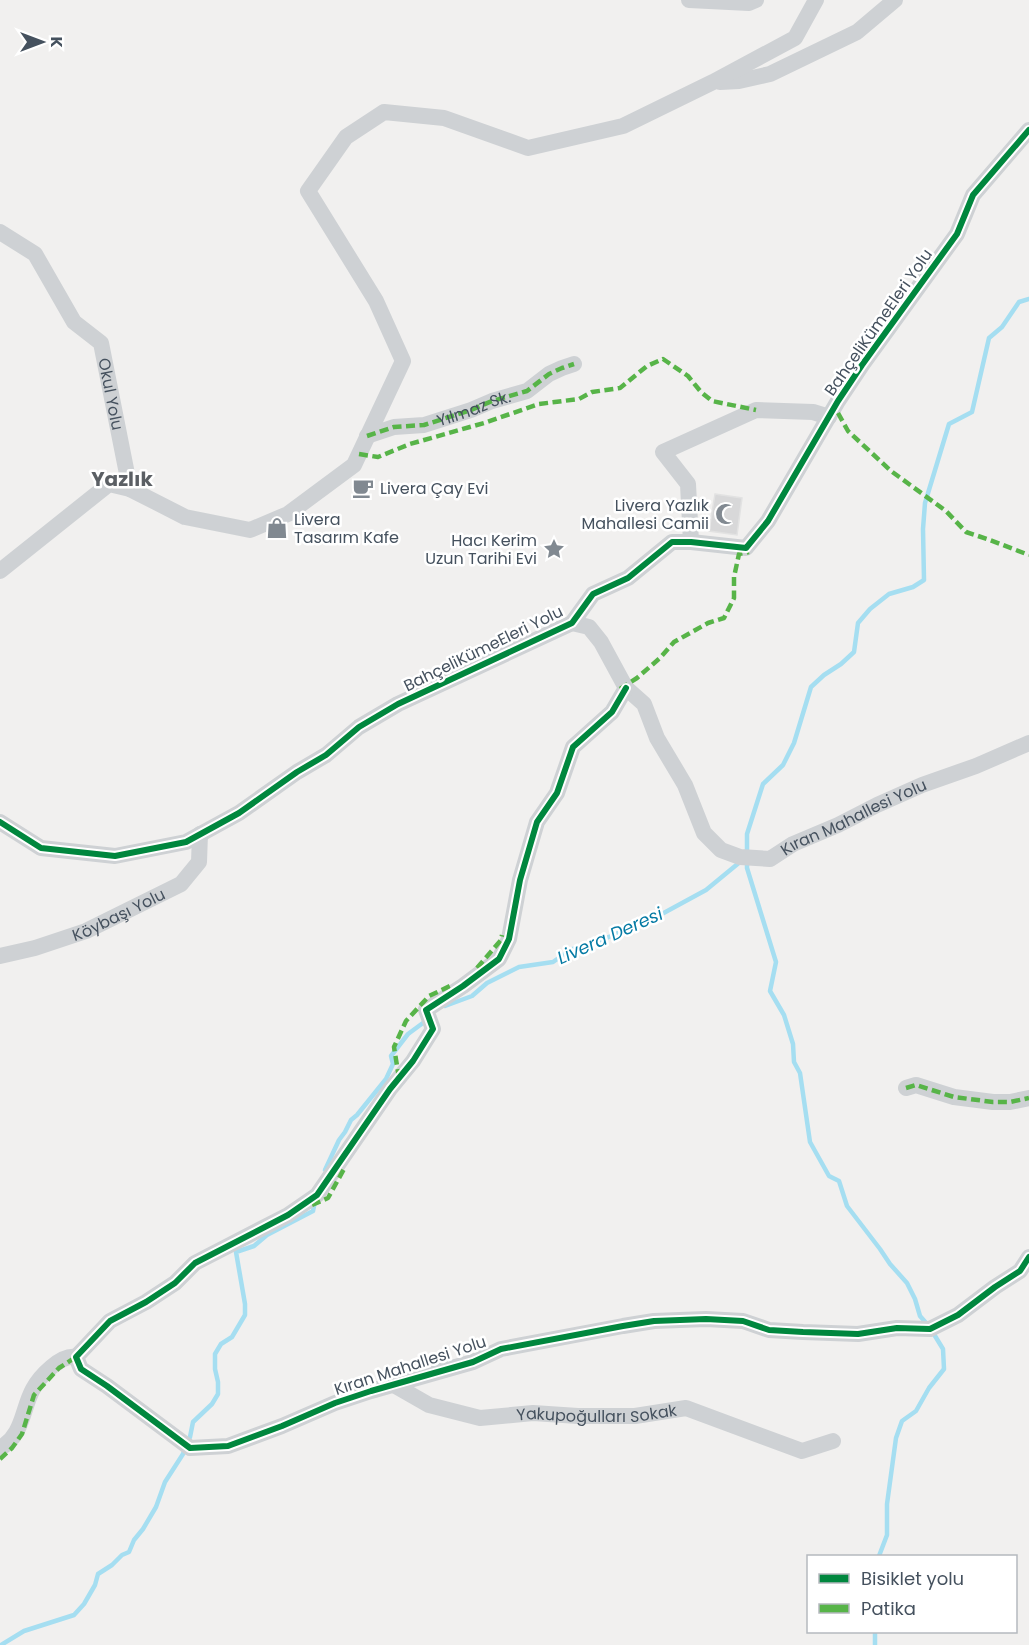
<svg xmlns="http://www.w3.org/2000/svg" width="1029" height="1645" font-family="Poppins,sans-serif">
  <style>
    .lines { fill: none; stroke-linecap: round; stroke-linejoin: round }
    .stream { stroke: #a5def1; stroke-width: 4.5 }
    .building { fill: #d8d8d9; stroke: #e2e2e2; stroke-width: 1.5 }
    .minor { stroke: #ced1d4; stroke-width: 16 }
    .quiet { stroke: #57b448; stroke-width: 4.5; stroke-dasharray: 9 4.5; stroke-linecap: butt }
    .cycleway-casing { stroke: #fff; stroke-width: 10 }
    .cycleway { stroke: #00873e; stroke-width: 6 }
    .labels { text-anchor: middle; stroke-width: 5; stroke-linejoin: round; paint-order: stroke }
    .street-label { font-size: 16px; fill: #45515e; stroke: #fff }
    .poi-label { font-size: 16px; fill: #45515e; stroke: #fff; text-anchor: start }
    .water-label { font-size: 18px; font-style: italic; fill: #047aa4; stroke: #fff }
    .quarter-label { font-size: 20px; font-weight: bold; fill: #5b5f64; stroke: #fff }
  </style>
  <rect width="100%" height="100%" fill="#f1f0ef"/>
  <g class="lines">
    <g class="stream">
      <polyline points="747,853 747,834 763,784 783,765 794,743 811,687 824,675 841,664 854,652 858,623 870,609 889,594 913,587 924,580 923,529 925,503 949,424 972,412 989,338 1002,327 1019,302 1029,299"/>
      <polyline points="747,861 747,868 776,962 770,991 784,1015 793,1044 794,1062 800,1073 810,1142 829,1176 839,1181 847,1206 880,1249 890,1264 907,1283 915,1299 920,1316 927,1324"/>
      <polyline points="445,1006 472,996 487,983 519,967 553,962 570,950 604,939 660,915 706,890 740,862"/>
      <polyline points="325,1170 339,1140 345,1132 351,1120 357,1115 386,1079 393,1064 391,1056 408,1034 427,1020"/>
      <polyline points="879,1556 887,1535 887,1504 896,1438 902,1421 916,1411 929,1388 944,1369 943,1349 932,1331"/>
      <polyline points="875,1632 875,1645"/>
      <polyline points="1,1645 24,1631 74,1615 84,1604 95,1585 98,1574 112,1565 122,1555 129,1552 134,1540 143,1529 156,1507 165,1482 183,1454 190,1437 193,1422 212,1404 218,1394 218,1382 215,1369 215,1354 221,1344 232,1337 245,1315 245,1304 236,1252 254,1246 267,1235 313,1211 315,1201"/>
    </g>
  </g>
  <polygon class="building" points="715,494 742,498 737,535 709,531"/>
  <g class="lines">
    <g class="minor">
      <polyline points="689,0 749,3 756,0"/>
      <polyline points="720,82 739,81 770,74 857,32 895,0"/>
      <path id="s1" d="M0 232 35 254 74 322 101 343 130 489"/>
      <polyline points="367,436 394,427 424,425 471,410 492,401 527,391 549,374 562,368 574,364"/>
      <polyline points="691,542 688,484 663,452 756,410 813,412 829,417"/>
      <polyline points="0,571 109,484 130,489 185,517 250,530 288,514 354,465 403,361 376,301 308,191 346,137 384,112 444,118 528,148 623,126 713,82 795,38 816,0"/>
      <path id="s2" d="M572 623 589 627 601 642 626 688 644 704 657 738 685 785 704 833 721 850 740 857 770 859 793 844 838 825 877 805 922 785 976 766 1029 743"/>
      <polyline points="626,688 612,712 573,747 557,793 537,822 520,880 509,939 499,959 463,986 426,1010 433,1029 413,1061 390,1089 317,1195 288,1215 195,1263 175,1283 146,1302 110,1321 76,1357 81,1369 107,1386 190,1448 228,1446 282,1426 335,1403 371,1391 473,1362 501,1349 623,1326 654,1321 706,1319 743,1321 769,1330 803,1332 858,1334 897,1328 930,1329 958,1315 995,1287 1020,1271 1029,1257"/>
      <polyline points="0,822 41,848 115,856 186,842 239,813 297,772 326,755 359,727 398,704 572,623 593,594 628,578 672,542 691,542 746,548 768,521 838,401 862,365 957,234 973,195 1029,130"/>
      <path id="s3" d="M0 956 35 948 86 931 181 884 199 862 200 834"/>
      <polyline points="906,1088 916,1085 954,1097 993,1102 1010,1102 1029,1098"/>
      <path id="s4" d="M394 1385 429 1405 480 1418 533 1413 578 1416H635L686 1408 802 1451 833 1441"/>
      <path d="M0 1448C23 1436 22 1409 33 1389 40 1376 61 1354 76 1357"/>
    </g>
    <g class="quiet">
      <polyline points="838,413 848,431 891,471 946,511 966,532 990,540 1029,555"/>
      <path id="s5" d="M367 436 394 427 424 425 471 410 492 401 527 391 549 374 562 368 574 364"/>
      <polyline points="359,454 378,457 410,444 484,423 539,404 579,399 592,392 620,388 647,366 663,359 688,376 701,392 712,401 756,410"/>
      <polyline points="620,689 637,678 660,658 674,642 708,623 724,618 734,598 734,577 739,554 749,552"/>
      <polyline points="477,968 501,940 502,935"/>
      <polyline points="399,1078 394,1047 406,1021 429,996 450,986"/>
      <polyline points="906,1088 916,1085 954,1097 993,1102 1010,1102 1029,1098"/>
      <polyline points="312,1205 328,1198 344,1169"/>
      <polyline points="0,1459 12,1448 22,1434 34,1395 59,1368 79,1355"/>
    </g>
    <defs>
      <g id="cycleway">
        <polyline points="626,688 612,712 573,747 557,793 537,822 520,880 509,939 499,959 463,986 426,1010 433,1029 413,1061 390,1089 317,1195 288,1215 195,1263 175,1283 146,1302 110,1321 76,1357 81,1369 107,1386 190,1448 228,1446 282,1426 335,1403 371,1391 473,1362 501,1349 623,1326 654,1321 706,1319 743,1321 769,1330 803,1332 858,1334 897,1328 930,1329 958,1315 995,1287 1020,1271 1029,1257"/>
        <polyline points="0,822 41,848 115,856 186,842 239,813 297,772 326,755 359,727 398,704 572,623 593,594 628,578 672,542 691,542 746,548 768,521 838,401 862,365 957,234 973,195 1029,130"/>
      </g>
    </defs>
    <use href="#cycleway" class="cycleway-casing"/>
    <use href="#cycleway" class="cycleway"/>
  </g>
  <defs>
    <symbol id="cafe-bare" viewBox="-9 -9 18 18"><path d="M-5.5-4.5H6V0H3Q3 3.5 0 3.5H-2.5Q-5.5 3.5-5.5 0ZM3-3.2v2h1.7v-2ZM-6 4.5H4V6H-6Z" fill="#818991" stroke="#fff" stroke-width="2.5" paint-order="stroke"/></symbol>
    <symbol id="mosque-bare" viewBox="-9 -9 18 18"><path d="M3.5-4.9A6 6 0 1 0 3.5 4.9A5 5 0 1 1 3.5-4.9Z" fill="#818991" stroke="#fff" stroke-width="2.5" paint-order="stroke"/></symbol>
    <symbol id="shop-bare" viewBox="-9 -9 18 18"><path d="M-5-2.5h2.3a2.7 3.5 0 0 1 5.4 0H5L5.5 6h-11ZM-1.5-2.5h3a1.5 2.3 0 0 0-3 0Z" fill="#818991" stroke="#fff" stroke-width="2.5" paint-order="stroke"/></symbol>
    <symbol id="sight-bare" viewBox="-9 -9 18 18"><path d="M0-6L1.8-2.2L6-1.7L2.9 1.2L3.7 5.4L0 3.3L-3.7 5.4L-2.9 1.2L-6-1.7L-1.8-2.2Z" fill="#818991" stroke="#fff" stroke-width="2.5" paint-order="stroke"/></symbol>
  </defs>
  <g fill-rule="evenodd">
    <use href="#cafe-bare" x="348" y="473" width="30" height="30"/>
    <use href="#mosque-bare" x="711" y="499" width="30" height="30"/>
    <use href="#shop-bare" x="262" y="513" width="30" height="30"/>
    <use href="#sight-bare" x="539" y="534" width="30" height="30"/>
  </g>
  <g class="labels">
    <g class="street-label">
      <text transform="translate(878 322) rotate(-55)" y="6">BahçeliKümeEleri Yolu</text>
      <text dy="6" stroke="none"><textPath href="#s1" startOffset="206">Okul Yolu</textPath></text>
      <text dy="6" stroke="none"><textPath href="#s5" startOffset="111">Yılmaz Sk.</textPath></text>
      <text transform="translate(483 648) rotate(-26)" y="6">BahçeliKümeEleri Yolu</text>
      <text dy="6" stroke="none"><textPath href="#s2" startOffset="424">Kıran Mahallesi Yolu</textPath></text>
      <text dy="6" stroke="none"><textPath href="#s3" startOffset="126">Köybaşı Yolu</textPath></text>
      <text transform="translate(410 1365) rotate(-18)" y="6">Kıran Mahallesi Yolu</text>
      <text dy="6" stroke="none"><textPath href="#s4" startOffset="210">Yakupoğulları Sokak</textPath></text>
    </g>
    <g class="poi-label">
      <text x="380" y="494">Livera Çay Evi</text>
      <text x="709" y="511" text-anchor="end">Livera Yazlık<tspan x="709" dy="18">Mahallesi Camii</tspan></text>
      <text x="294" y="525">Livera<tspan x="294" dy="18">Tasarım Kafe</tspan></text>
      <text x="537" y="546" text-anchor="end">Hacı Kerim<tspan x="537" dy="18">Uzun Tarihi Evi</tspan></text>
    </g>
    <g class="water-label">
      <text transform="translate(610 936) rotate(-24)" y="6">Livera Deresi</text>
    </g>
    <g class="quarter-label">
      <text x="122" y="486">Yazlık</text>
    </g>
  </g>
  <rect x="807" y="1555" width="210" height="78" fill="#ffffff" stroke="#b5b9bf" stroke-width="1.5"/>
  <rect x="819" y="1574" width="30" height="9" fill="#00873e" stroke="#b5b9bf" stroke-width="1.5"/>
  <text x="861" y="1585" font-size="18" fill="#45515e">Bisiklet yolu</text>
  <rect x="819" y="1604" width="30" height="9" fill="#57b448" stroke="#b5b9bf" stroke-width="1.5"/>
  <text x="861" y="1615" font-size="18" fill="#45515e">Patika</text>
  <g transform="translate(42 42) rotate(90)" stroke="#ffffff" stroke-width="4.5" paint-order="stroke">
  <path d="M0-4.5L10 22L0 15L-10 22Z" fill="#45515e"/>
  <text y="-9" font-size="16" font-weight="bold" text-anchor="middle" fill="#45515e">K</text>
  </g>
</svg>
